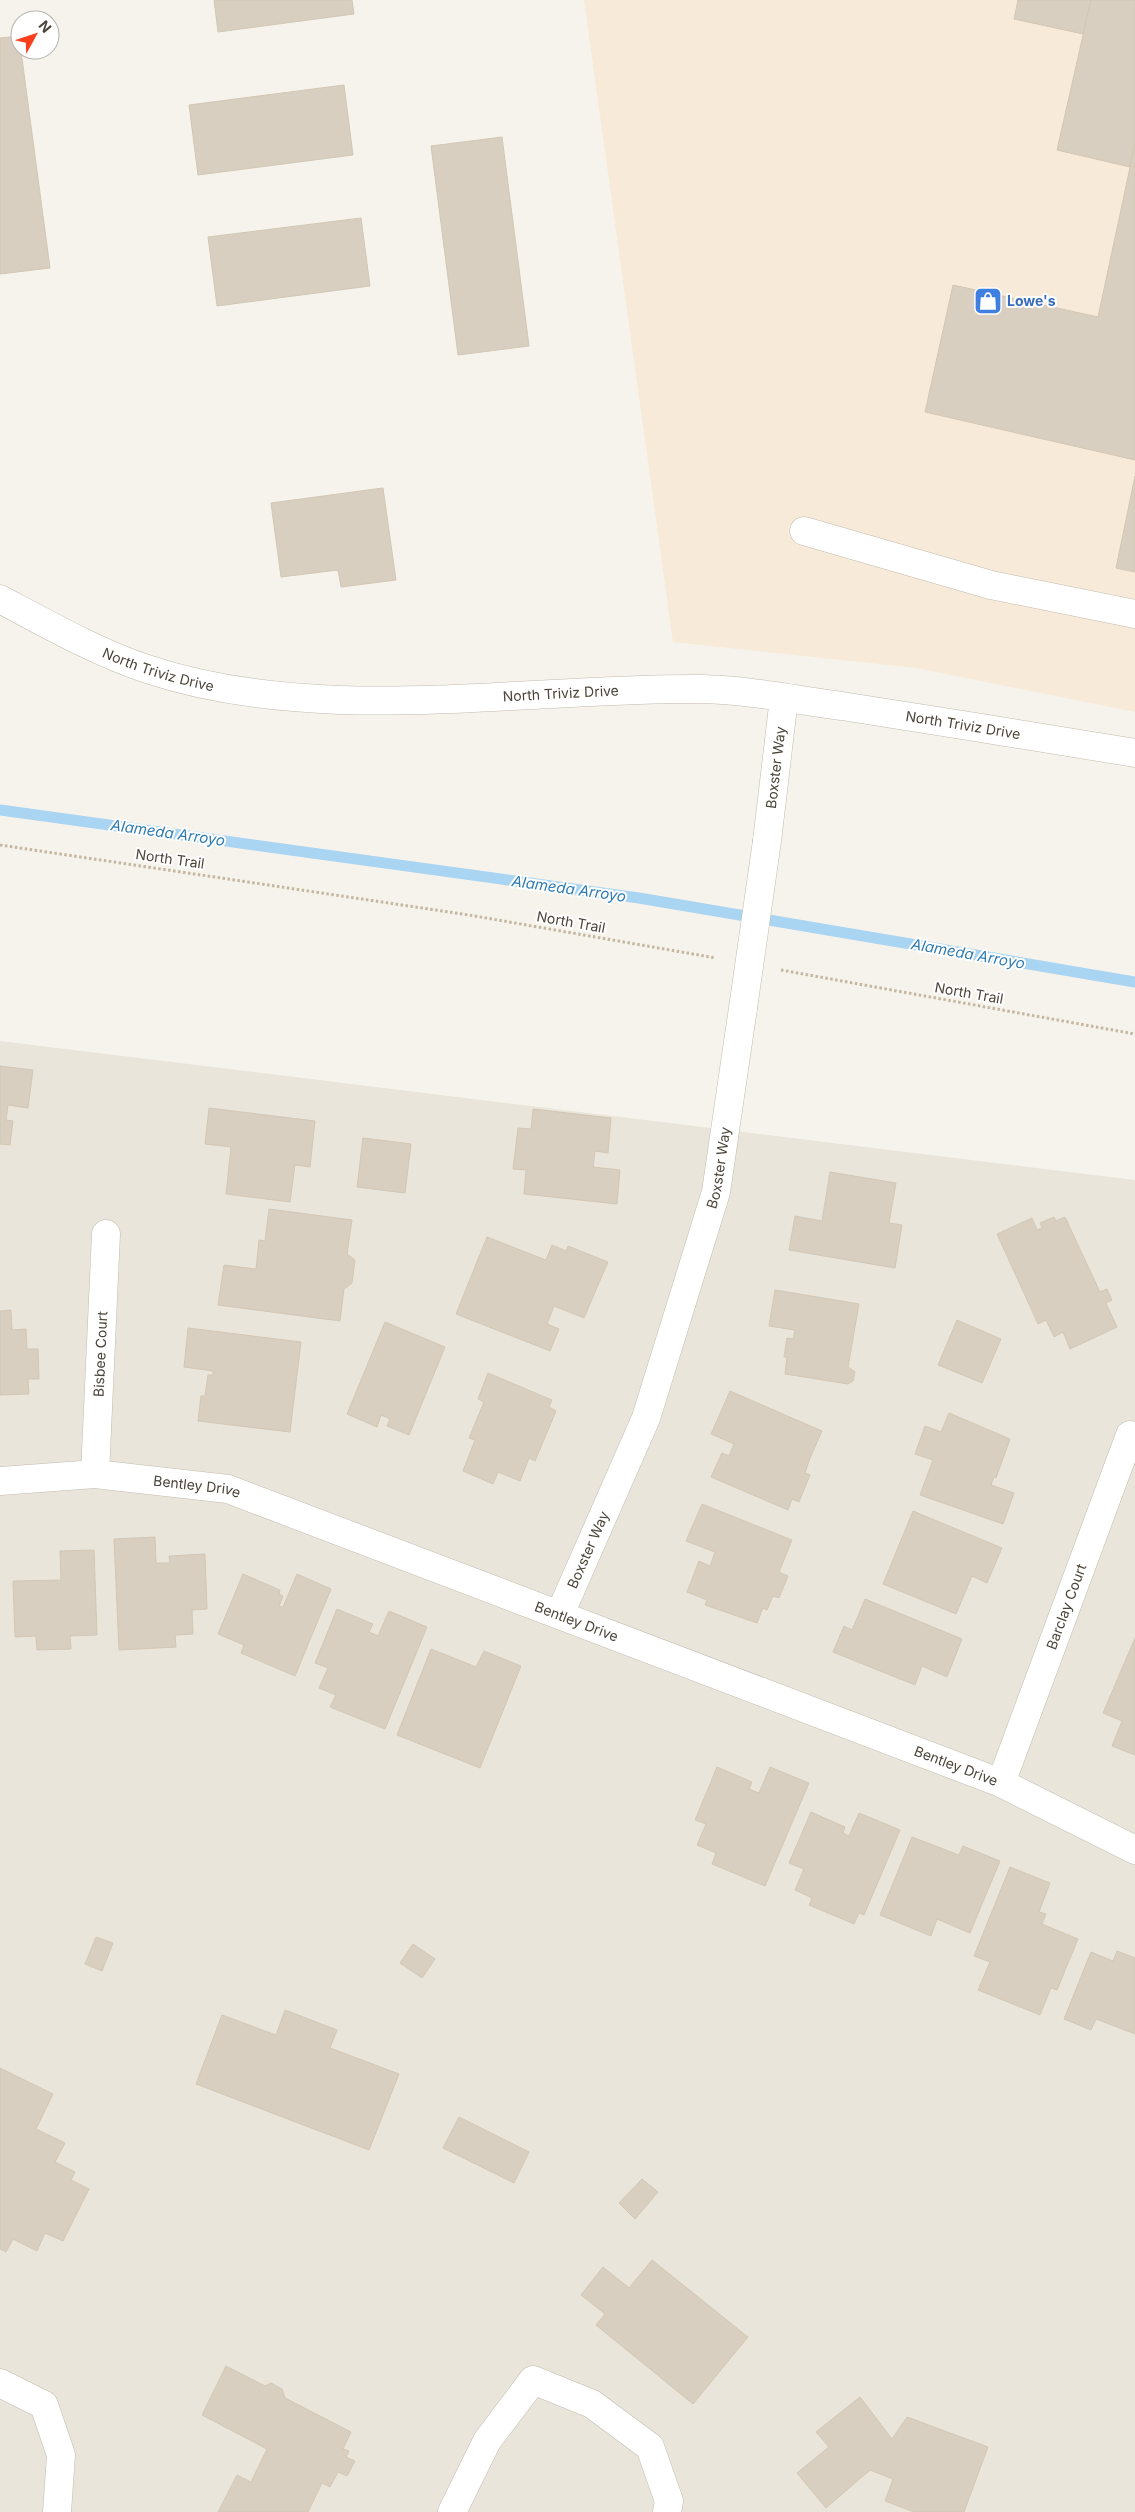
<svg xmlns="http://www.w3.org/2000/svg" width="1135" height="2512" font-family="Inter,sans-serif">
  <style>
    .residential { fill: #eae5da }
    .commercial { fill: #f7ead8 }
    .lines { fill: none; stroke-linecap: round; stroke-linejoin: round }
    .stream { stroke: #a9d4f2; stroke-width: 11 }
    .building { fill: #d8cfc1; stroke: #d3c7b4 }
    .minor-casing { stroke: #c2bbae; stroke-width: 29 }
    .path { stroke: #c4b79f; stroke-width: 3; stroke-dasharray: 2.5 2.5; stroke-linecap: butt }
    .minor { stroke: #fff; stroke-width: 28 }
    .minor-bridge-casing { stroke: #c2bbae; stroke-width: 29; stroke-linecap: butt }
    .minor-bridge { stroke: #fff; stroke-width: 28 }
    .labels { text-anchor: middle; stroke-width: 4; stroke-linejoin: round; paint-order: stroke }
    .shop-label { font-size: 14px; font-weight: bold; fill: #366cbe; stroke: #fff; text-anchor: start }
    .street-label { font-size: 14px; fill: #4b4439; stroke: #fff }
    .water-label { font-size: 15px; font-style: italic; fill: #2e7ab2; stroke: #fff }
  </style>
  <rect width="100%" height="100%" fill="#f6f3ec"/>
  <polygon class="residential" points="0,1041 1135,1180 1135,2512 0,2512"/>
  <polygon class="commercial" points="584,0 1135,0 1135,712 916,668 673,642"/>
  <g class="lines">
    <polyline class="stream" points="0,810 639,898 1135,982"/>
  </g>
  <g class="building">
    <polygon points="214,0 352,0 354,14 218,32"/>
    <polygon points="1018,0 1091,0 1083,34 1014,19"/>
    <polygon points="1091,0 1135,0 1135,144 1130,167 1057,150"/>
    <polygon points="19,36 50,268 0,274 0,38"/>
    <polygon points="344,85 353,155 198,175 189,105"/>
    <polygon points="502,137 529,346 458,355 431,146"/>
    <polygon points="1135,144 1135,460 925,412 953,285 1098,317"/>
    <polygon points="361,218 370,286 217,306 208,237"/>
    <polygon points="1135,476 1135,572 1116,568"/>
    <polygon points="383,488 396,580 341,587 338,570 281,577 271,503"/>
    <polygon points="0,1066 33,1070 28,1108 8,1105 6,1120 13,1121 10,1145 0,1144"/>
    <polygon points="209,1108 315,1121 310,1167 295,1165 290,1202 226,1194 231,1147 205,1144"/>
    <polygon points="533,1109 611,1118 608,1153 595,1151 593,1167 620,1170 617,1204 524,1194 526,1170 513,1169 518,1128 531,1129"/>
    <polygon points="363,1138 411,1144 405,1193 357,1187"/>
    <polygon points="830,1172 896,1183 889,1223 902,1225 895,1268 789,1250 795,1216 822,1221"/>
    <polygon points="269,1209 352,1220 347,1254 355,1260 352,1283 344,1289 340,1321 218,1305 224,1265 256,1269 259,1240 265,1241"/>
    <polygon points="1054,1217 1056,1221 1065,1217 1100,1292 1107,1289 1112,1300 1106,1303 1117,1327 1070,1349 1063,1332 1054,1337 1046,1320 1038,1324 997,1234 1032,1218 1037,1230 1042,1228 1040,1223"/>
    <polygon points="487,1237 546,1260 552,1245 566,1251 568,1246 608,1262 584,1318 554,1306 547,1324 559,1329 550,1351 456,1314"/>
    <polygon points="775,1290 859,1304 848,1367 855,1372 853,1381 848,1384 785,1374 787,1357 784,1357 787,1338 793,1339 795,1330 769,1326"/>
    <polygon points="11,1310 12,1330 26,1329 27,1349 38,1349 39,1379 28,1379 29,1394 0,1395 0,1311"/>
    <polygon points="957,1320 1001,1339 982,1383 938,1365"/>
    <polygon points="385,1322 445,1347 409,1435 387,1426 390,1419 381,1415 377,1427 347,1414"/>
    <polygon points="188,1328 301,1342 290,1432 198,1421 201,1396 205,1396 208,1375 213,1375 213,1371 184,1367"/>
    <polygon points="488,1373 552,1400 549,1407 556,1411 535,1461 529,1458 520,1481 498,1472 493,1484 463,1471 475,1440 469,1438 484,1402 478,1399"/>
    <polygon points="730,1391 822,1431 810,1458 805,1473 810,1475 799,1502 792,1499 788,1510 711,1477 722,1453 729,1456 734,1444 711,1434"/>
    <polygon points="949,1413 1010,1439 996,1478 994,1477 991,1485 1014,1493 1003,1524 920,1495 933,1460 915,1454 925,1426 941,1432"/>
    <polygon points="702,1504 792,1540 779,1572 788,1576 779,1598 773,1596 767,1610 763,1608 757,1623 705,1605 707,1600 687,1592 699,1561 710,1566 715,1552 686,1541"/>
    <polygon points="913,1511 1002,1548 987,1583 972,1576 956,1614 883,1584"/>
    <polygon points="155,1537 156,1563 170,1563 169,1556 205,1554 207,1609 192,1610 193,1634 175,1635 176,1647 119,1650 114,1539"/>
    <polygon points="94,1550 97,1635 70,1636 71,1649 37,1650 36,1636 15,1637 13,1581 61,1580 60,1551"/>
    <polygon points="243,1574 280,1590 279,1594 283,1596 279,1606 283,1607 297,1574 331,1589 295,1676 241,1653 244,1645 218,1634"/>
    <polygon points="865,1599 962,1639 947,1677 922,1666 915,1685 833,1652 844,1626 852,1630"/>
    <polygon points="337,1609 373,1624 369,1632 378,1636 389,1611 427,1627 385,1729 330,1707 336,1695 319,1688 328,1668 315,1663"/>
    <polygon points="1135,1638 1135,1755 1112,1746 1122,1721 1103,1713"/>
    <polygon points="431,1649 476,1667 484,1651 521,1666 480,1768 397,1735"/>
    <polygon points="717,1767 752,1782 749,1789 759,1793 770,1767 809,1783 765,1886 712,1864 716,1853 697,1845 706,1824 695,1820"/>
    <polygon points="811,1812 845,1827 843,1833 849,1836 859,1813 900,1830 864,1915 859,1913 854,1924 809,1905 812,1898 795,1890 804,1869 789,1863"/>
    <polygon points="912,1837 959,1855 963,1846 1000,1861 970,1933 937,1919 931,1936 880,1915"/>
    <polygon points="1010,1867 1050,1883 1039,1912 1046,1914 1042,1924 1078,1939 1057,1990 1051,1988 1040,2015 978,1990 990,1962 974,1956"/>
    <polygon points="96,1937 113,1943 102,1971 85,1964"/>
    <polygon points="413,1944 435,1959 422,1978 400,1963"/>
    <polygon points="1117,1951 1135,1958 1135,2034 1096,2019 1091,2030 1064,2019 1091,1952 1113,1961"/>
    <polygon points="285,2010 337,2030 330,2048 399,2074 369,2150 196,2084 222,2015 276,2035"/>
    <polygon points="0,2068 53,2094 36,2129 65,2143 55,2162 75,2172 71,2180 89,2189 63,2241 45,2233 37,2251 13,2239 6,2252 0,2249"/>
    <polygon points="459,2117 529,2152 514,2183 443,2148"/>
    <polygon points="642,2179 658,2192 635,2219 619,2203"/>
    <polygon points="652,2260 748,2337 693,2404 596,2325 605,2314 581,2295 603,2267 629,2288"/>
    <polygon points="226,2366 265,2386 271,2383 282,2389 285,2398 351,2432 343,2449 349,2451 346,2457 355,2461 347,2476 338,2472 330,2487 322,2483 308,2512 218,2512 237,2475 251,2482 267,2449 202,2415"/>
    <polygon points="860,2397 892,2439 907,2417 988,2447 964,2512 914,2512 885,2501 893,2479 870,2470 826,2508 797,2473 829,2447 816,2432"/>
  </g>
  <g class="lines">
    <defs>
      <g id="minor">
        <polyline points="804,531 991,585 1135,614"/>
        <path id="s1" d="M0 599C47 624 96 652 147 669 322 727 522 687 703 689 749 690 796 700 842 706 940 721 1037 737 1135 753"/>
        <path id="s2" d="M767 841 784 698"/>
        <path id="s3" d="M95 1474 106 1234"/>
        <path id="s4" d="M0 1481 95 1474 228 1489 1001 1783 1135 1850"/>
        <path id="s5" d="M560 1614 646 1418 716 1192 743 1008"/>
        <path id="s6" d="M1001 1783 1130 1435 1135 1436"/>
        <polyline points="0,2383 44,2405 61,2455 57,2512"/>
        <polyline points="452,2512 487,2441 533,2380 592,2404 650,2447 669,2501 667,2512"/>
      </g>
    </defs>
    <use href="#minor" class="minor-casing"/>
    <g class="path">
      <polyline points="0,845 469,915 716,958"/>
      <polyline points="781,970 1135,1034"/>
    </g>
    <use href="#minor" class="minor"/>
    <defs>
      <polyline id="minor-bridge" points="743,1008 767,841"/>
    </defs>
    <use href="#minor-bridge" class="minor-bridge-casing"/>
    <use href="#minor-bridge" class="minor-bridge"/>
  </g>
  <defs>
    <symbol id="shop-square" viewBox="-11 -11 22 22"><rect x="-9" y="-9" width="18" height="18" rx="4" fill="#3f7fe0" stroke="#fff"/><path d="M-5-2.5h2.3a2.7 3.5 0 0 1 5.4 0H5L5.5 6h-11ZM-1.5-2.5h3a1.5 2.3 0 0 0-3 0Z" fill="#fff"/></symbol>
  </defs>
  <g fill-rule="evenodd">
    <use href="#shop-square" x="972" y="285" width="32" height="32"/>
  </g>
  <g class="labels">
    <g class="shop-label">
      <text x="1007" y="306">Lowe's</text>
    </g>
    <g class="street-label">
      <text dy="5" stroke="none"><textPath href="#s1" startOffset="174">North Triviz Drive</textPath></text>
      <text dy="5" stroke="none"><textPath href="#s1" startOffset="580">North Triviz Drive</textPath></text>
      <text dy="5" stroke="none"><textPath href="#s1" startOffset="985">North Triviz Drive</textPath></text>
      <text dy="5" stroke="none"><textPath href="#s2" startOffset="74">Boxster Way</textPath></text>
      <text transform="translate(170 859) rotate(8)" y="5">North Trail</text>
      <text transform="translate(571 922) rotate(10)" y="5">North Trail</text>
      <text transform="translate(969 993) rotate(10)" y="5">North Trail</text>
      <text dy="5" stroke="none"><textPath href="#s5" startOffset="475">Boxster Way</textPath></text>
      <text dy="5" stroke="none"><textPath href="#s3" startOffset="120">Bisbee Court</textPath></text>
      <text dy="5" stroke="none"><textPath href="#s4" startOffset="198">Bentley Drive</textPath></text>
      <text dy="5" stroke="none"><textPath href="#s5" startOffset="70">Boxster Way</textPath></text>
      <text dy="5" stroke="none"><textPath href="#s6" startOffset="188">Barclay Court</textPath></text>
      <text dy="5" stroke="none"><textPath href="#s4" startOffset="602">Bentley Drive</textPath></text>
      <text dy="5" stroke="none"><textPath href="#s4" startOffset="1008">Bentley Drive</textPath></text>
    </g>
    <g class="water-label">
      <text transform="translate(168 833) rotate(8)" y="5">Alameda Arroyo</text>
      <text transform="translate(569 889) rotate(8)" y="5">Alameda Arroyo</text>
      <text transform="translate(968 954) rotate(10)" y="5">Alameda Arroyo</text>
    </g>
  </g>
  <g transform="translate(35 35) rotate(50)"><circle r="24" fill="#ffffff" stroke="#b7b4b0"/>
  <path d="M0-4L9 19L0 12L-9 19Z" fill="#fc3f1d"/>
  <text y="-8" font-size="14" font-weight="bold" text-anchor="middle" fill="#4b4439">N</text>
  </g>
</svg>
